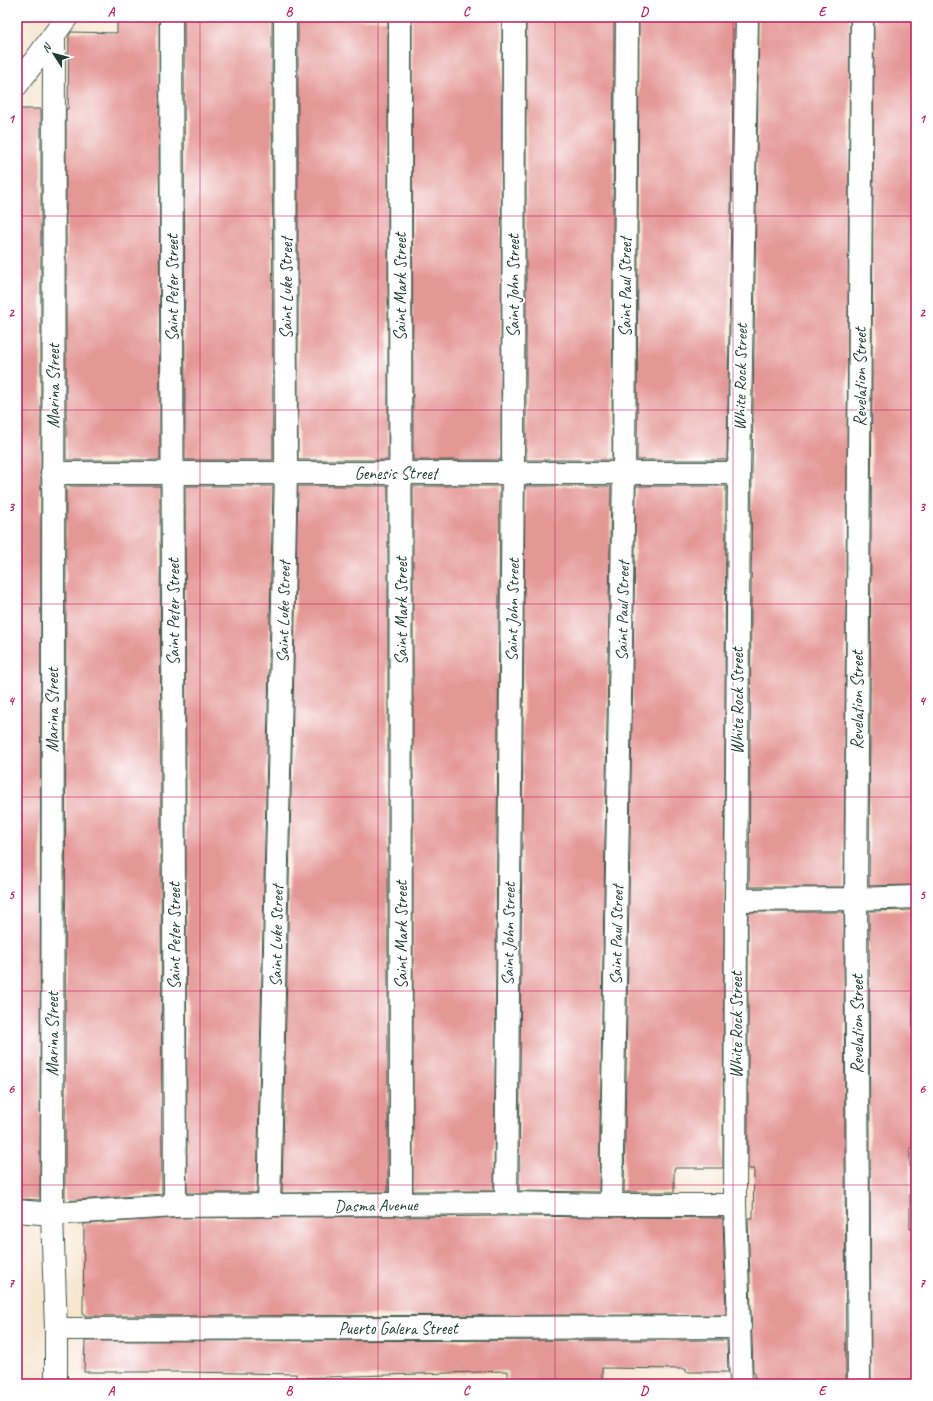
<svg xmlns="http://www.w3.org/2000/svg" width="933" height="1401" font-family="Caveat,sans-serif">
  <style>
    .building { fill: #e49896 }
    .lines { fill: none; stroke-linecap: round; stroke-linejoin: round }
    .minor-casing { stroke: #3f564b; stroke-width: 24 }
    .minor { stroke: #fff; stroke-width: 22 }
    .grid { fill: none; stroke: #c2185b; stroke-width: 1; stroke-opacity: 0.55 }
    .labels { text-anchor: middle; stroke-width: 4; stroke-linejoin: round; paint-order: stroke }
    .street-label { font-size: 17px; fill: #1f3d34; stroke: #fff }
    .neatline { fill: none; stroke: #c2185b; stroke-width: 1.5 }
    .grid-label { font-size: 13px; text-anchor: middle; font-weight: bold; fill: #c2185b }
  </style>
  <rect width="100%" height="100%" fill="#fff"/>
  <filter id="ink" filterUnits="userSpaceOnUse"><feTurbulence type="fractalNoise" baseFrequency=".025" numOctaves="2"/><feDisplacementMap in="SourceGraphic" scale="8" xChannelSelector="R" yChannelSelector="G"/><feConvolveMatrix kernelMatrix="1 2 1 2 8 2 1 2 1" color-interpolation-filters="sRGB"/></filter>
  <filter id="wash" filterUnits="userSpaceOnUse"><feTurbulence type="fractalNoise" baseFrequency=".012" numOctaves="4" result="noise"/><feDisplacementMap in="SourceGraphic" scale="16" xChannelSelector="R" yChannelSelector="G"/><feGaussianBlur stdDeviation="0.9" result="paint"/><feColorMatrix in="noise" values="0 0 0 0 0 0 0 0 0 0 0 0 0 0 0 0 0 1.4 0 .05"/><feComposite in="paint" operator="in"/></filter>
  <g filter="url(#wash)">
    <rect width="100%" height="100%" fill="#f7e6d0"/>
    <g id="blocks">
      <g class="building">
        <polygon points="117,17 159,17 160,460 66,460 66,109 68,109 69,36 71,32 117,33"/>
        <polygon points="184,17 272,17 273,460 185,460"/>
        <polygon points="298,17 337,17 337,19 388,20 388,460 298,460"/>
        <polygon points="412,17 502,17 501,460 413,460"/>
        <polygon points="526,17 614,17 612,460 526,460"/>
        <polygon points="639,17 717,17 717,19 734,19 727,460 637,460"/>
        <polygon points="799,17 850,17 844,887 749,887 752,473 759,19 799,19"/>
        <polygon points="874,17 916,17 916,885 869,886"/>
        <polygon points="17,109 41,109 41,468 40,473 41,478 40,1200 17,1199"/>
        <polygon points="66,486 160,486 162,1194 65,1201"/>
        <polygon points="185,486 273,486 257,1193 187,1193"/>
        <polygon points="298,486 388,486 388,1192 282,1193"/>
        <polygon points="413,486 500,486 494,1191 413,1191"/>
        <polygon points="525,486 611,486 599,1192 519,1191"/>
        <polygon points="636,486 726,486 723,1168 674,1168 674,1192 624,1192"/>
        <polygon points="915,910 914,991 913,991 912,1073 916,1073 916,1102 913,1102 912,1148 910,1148 910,1229 913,1229 913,1265 916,1265 916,1384 871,1384 869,911"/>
        <polygon points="748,912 844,912 846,1384 755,1384 755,1372 753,1372 748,1218 753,1218 754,1169 748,1169"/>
        <polygon points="397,1216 401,1217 506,1216 723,1218 726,1315 85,1316 85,1314 83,1314 84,1224 175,1218"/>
        <polygon points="727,1340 728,1372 686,1372 686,1369 602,1368 602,1384 508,1384 508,1371 296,1378 296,1374 186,1372 84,1372 85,1341"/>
      </g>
    </g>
  </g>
  <g filter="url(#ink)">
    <use href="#blocks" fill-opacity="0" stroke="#3f564b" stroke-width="1"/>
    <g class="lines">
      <defs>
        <g id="minor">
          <polyline points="171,17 175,1206"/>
          <polyline points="400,17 401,1205"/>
          <polyline points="54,35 52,1214 56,1329 56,1384"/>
          <polyline points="17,85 67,17"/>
          <polyline points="52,473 739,473"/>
          <polyline points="736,900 856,899 916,897"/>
          <polyline points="506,1203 513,473 514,17"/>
          <polyline points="611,1205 624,473 627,17"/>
          <polyline points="269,1206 286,473 285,17"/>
          <polyline points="17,1211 52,1214 175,1206 506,1203 611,1205 735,1205"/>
          <polyline points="56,1329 740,1327"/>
          <polyline points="741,1384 735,1205 736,900 739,473 747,17"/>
          <polyline points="859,1384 856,899 862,17"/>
        </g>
      </defs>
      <use href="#minor" class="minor-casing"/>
      <use href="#minor" class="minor"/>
    </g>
  </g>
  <path class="grid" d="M200 17V1384M378 17V1384M555 17V1384M733 17V1384M17 216H916M17 410H916M17 604H916M17 797H916M17 991H916M17 1185H916"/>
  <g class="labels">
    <g class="street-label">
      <text transform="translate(513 286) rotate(-90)" y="6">Saint John Street</text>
      <text transform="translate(400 287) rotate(-90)" y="6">Saint Mark Street</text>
      <text transform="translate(625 287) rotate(-90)" y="6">Saint Paul Street</text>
      <text transform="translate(172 288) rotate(-90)" y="6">Saint Peter Street</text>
      <text transform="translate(286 288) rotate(-90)" y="6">Saint Luke Street</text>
      <text transform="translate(740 377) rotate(-89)" y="6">White Rock Street</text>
      <text transform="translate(860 377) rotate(-90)" y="6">Revelation Street</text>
      <text transform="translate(53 386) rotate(-90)" y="6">Marina Street</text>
      <text x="396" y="479">Genesis Street</text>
      <text transform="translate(512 610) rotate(-89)" y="6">Saint John Street</text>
      <text transform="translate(401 611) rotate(-90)" y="6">Saint Mark Street</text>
      <text transform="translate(622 611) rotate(-89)" y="6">Saint Paul Street</text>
      <text transform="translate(173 612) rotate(-90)" y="6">Saint Peter Street</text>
      <text transform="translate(283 612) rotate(-89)" y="6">Saint Luke Street</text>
      <text transform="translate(857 700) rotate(-90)" y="6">Revelation Street</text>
      <text transform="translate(737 701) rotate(-90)" y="6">White Rock Street</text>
      <text transform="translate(52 710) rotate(-90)" y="6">Marina Street</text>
      <text transform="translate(508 934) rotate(-89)" y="6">Saint John Street</text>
      <text transform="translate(401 935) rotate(-90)" y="6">Saint Mark Street</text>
      <text transform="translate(616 935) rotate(-89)" y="6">Saint Paul Street</text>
      <text transform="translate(174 936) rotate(-90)" y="6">Saint Peter Street</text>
      <text transform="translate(276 936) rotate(-89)" y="6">Saint Luke Street</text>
      <text transform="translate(857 1024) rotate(-90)" y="6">Revelation Street</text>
      <text transform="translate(736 1025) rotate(-90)" y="6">White Rock Street</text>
      <text transform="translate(52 1034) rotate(-90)" y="6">Marina Street</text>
      <text transform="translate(376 1205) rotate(-1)" y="6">Dasma Avenue</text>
      <text x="398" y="1334">Puerto Galera Street</text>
    </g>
  </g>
  <rect width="933" height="1401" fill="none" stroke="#fff" stroke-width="44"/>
  <g transform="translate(54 54) rotate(306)" stroke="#ffffff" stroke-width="3" paint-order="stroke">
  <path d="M0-3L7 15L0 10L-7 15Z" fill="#1f3d34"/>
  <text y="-6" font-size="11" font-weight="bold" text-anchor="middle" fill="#1f3d34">N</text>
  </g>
  <rect x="22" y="22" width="889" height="1357" class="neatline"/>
  <g class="grid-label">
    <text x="111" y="16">A</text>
    <text x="289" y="16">B</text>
    <text x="466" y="16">C</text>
    <text x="644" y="16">D</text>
    <text x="822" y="16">E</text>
    <text x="11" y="123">1</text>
    <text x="922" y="123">1</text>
    <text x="11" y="317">2</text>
    <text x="922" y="317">2</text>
    <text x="11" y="511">3</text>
    <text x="922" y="511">3</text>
    <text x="11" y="705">4</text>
    <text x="922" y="705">4</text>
    <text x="11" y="899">5</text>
    <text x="922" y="899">5</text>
    <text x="11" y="1093">6</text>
    <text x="922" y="1093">6</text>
    <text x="11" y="1287">7</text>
    <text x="922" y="1287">7</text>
    <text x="111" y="1395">A</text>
    <text x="289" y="1395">B</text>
    <text x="466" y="1395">C</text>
    <text x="644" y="1395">D</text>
    <text x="822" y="1395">E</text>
  </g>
</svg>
